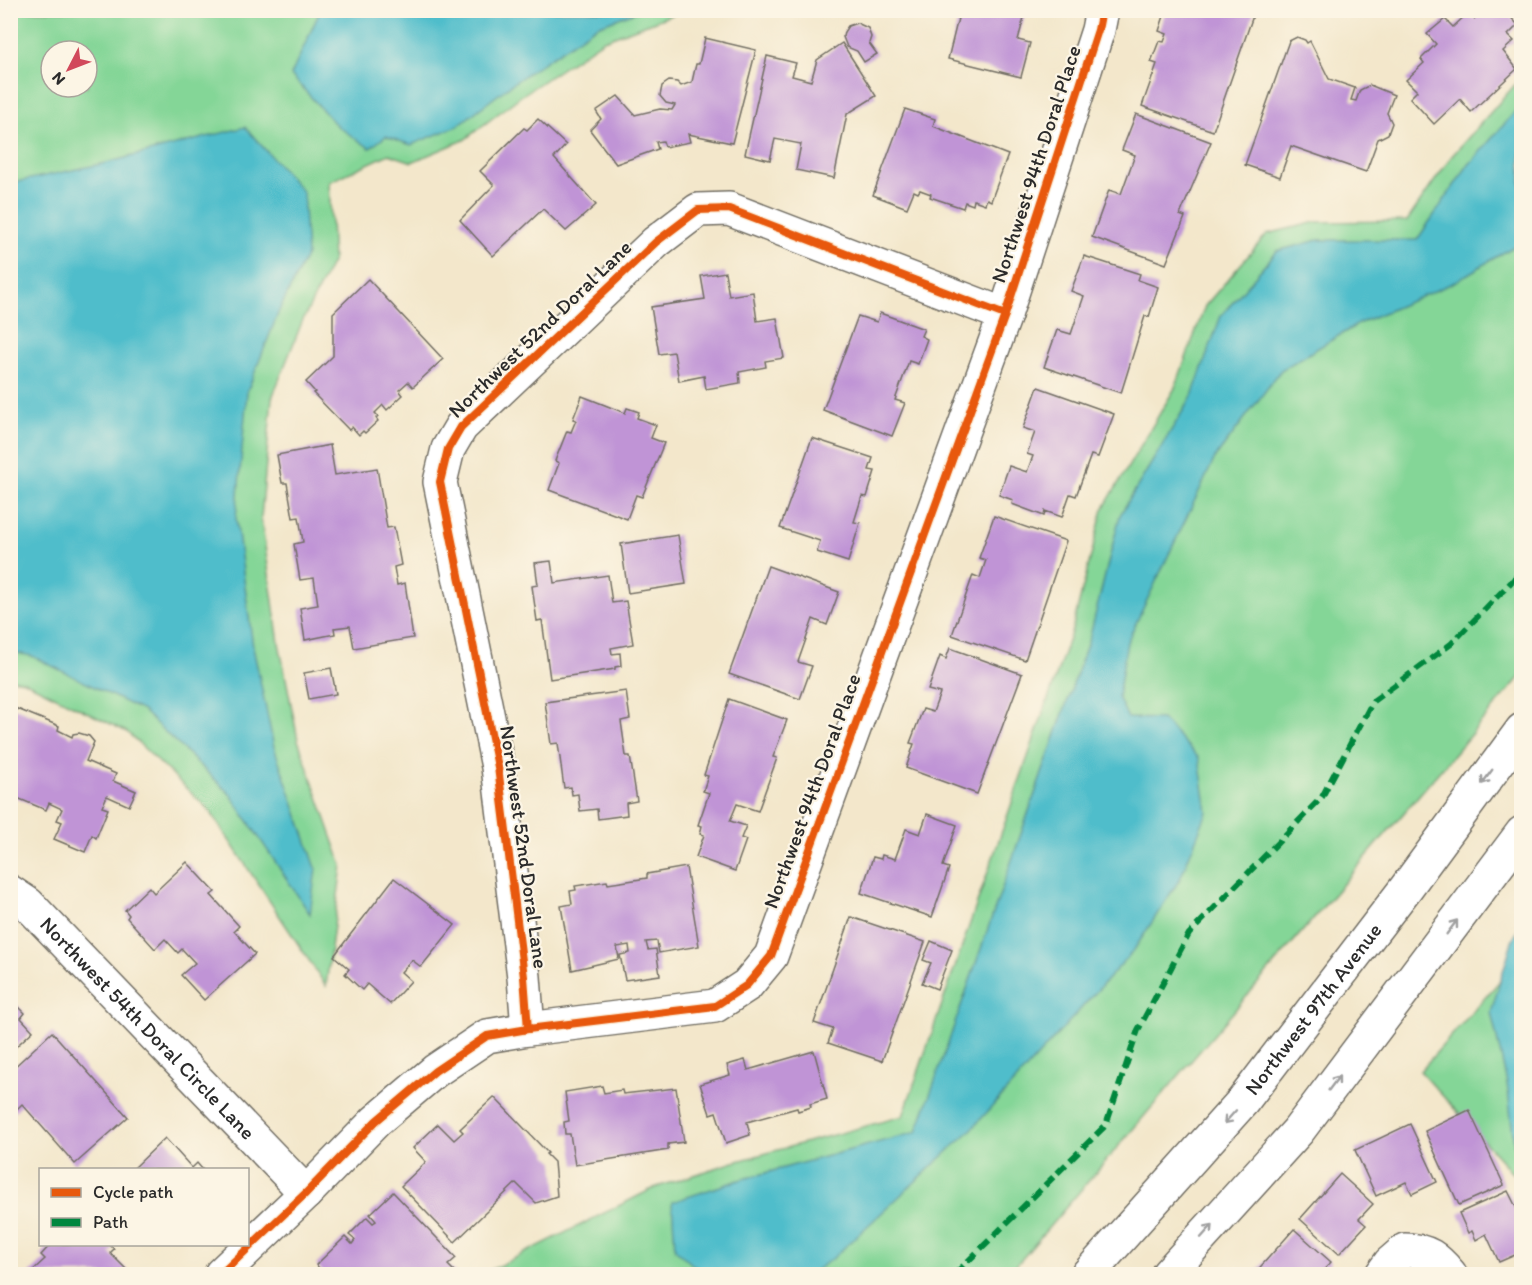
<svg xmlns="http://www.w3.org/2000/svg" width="1532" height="1285" font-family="Itim,sans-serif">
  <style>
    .green { fill: #84d697; stroke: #588061; stroke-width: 1.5; fill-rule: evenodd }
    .water { fill: #50bdcb; stroke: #3e747b; stroke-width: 1.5 }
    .building { fill: #c094d6 }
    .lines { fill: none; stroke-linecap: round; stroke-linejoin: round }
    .street-casing { stroke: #716d63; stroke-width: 36 }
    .secondary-casing { stroke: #716d63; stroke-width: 36 }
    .street { stroke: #fff; stroke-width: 33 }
    .secondary { stroke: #fff; stroke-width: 33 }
    .quiet { stroke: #00873e; stroke-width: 6; stroke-dasharray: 12 6; stroke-linecap: butt }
    .cycleway-casing { stroke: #fcf5e5; stroke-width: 11 }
    .cycleway { stroke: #e8590c; stroke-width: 8 }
    .oneway { stroke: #a0a0a0 }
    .labels { text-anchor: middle; stroke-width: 4.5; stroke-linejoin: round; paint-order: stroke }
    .street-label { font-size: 21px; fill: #2b2b2b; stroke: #fcf5e5 }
  </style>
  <rect width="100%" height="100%" fill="#fcf5e5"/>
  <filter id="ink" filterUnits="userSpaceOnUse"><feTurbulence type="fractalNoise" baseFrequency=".0167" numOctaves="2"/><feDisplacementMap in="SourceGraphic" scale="12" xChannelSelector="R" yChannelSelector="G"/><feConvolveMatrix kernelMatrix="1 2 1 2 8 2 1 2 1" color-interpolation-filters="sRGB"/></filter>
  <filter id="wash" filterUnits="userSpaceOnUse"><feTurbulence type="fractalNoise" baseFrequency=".008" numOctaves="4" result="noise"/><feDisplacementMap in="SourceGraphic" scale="24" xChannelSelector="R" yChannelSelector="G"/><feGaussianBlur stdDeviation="1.35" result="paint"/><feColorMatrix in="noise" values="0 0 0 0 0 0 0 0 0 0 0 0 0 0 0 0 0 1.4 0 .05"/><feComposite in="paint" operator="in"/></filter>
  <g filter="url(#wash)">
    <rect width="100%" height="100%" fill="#f3e7cb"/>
    <g class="green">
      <path d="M10 11H682L604 40 521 96 464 140 412 162 389 154 329 182 333 260 302 322 272 398 261 518 279 643 298 740 342 865 326 986 209 810 127 732 24 681 11 679ZM51 51H87V87H51Z"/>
      <polygon points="1521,78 1521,676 1009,1274 483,1274 654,1188 734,1162 903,1116 1072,630 1103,509 1175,388 1205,306 1267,234 1316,222 1407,221 1451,157"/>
      <polygon points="1521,957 1521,1182 1420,1071"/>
    </g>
    <g class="water">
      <polygon points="320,11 320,10 638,11 597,26 512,84 457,126 411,145 386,136 370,148 337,126 291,75"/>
      <polygon points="1521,105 1521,242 1453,283 1360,323 1281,370 1215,458 1127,642 1118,697 1128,718 1162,719 1199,758 1207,812 1180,879 1134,950 971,1130 833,1258 811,1274 703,1274 675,1249 672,1202 739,1180 917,1132 1090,636 1120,515 1192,396 1221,316 1277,251 1318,240 1417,240 1466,168"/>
      <polygon points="245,127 303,192 307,254 279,311 247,392 236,518 253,647 274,747 316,868 310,914 230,794 143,711 32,656 11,652 11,183 106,163"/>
      <polygon points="1521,925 1521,1163 1514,1144 1507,1083 1491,1012 1512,941"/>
    </g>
    <g id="blocks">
      <g class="building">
        <polygon points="960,10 1026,10 1018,40 1030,43 1021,77 948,59"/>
        <polygon points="1166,10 1255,10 1213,131 1142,106 1157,64 1151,62 1159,41 1164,42 1167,34 1159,31"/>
        <polygon points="1483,10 1504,10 1518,25 1508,35 1514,41 1503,51 1517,69 1471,112 1460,99 1434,124 1410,98 1417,91 1406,80 1424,63 1421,59 1436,44 1427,34 1445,19 1453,27 1468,13 1474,19"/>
        <polygon points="857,23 868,28 871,37 869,43 877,54 864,62 857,51 847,47 843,37 844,32 848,26"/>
        <polygon points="1297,37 1305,40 1307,43 1310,41 1329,79 1355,88 1351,100 1356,101 1360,90 1370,85 1394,95 1387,113 1392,123 1388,134 1378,139 1366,172 1291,146 1280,177 1245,165 1289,41"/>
        <polygon points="705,38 756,50 732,143 688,134 690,142 665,147 663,141 656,142 658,149 616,164 590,130 601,119 596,111 618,96 635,115 660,109 672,110 675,105 666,103 660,96 662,86 669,81 677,82 681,86 692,82 696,64 699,64"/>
        <polygon points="842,43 876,96 847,114 834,178 796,170 801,144 775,139 770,160 745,154 767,56 796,63 792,76 811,81 817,60"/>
        <polygon points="905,109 935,119 933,126 1008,155 991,201 987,199 985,204 974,200 973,205 965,202 963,208 930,197 931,194 920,190 918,193 914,191 907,208 873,195"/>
        <polygon points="1136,114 1211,142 1180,215 1185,217 1166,264 1092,237 1109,190 1121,194 1135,155 1122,150"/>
        <polygon points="538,119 566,145 554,158 596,205 566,231 543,209 493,256 460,220 494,185 480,171 524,128 527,130"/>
        <polygon points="1084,256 1140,274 1138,280 1158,287 1149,317 1145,316 1121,393 1044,367 1057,330 1071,334 1084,296 1071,291"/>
        <polygon points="725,272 729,296 753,292 757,321 777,318 784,358 765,361 766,367 739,372 740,383 706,389 704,376 679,381 674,352 659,354 651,307 705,299 701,276"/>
        <polygon points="368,279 443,359 413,387 408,382 399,390 403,395 387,410 383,405 375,413 378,416 376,418 378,421 365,433 363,431 359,435 352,427 349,430 313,393 315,392 306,382 333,356 333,313"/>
        <polygon points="880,313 924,329 921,336 927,339 918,364 909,361 895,400 905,403 892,436 823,410 858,316 877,322"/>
        <polygon points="1038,387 1114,414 1098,457 1091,455 1076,496 1070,494 1062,517 1045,511 1044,516 1012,504 1013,500 999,495 1009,466 1027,472 1033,456 1027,454 1035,432 1023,428"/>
        <polygon points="582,396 625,413 627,408 639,412 637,418 656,425 651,438 664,443 642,497 636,495 627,519 549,490 559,463 555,461 567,431 571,432 576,420 573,419"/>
        <polygon points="812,438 873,458 869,470 875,471 867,497 862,496 854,522 860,523 848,562 817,552 820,541 780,528"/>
        <polygon points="330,445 335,475 377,468 387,528 394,527 401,565 394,567 397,585 405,583 413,638 354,648 350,626 334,628 335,634 305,640 300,608 318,605 314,578 300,580 294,544 303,542 299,517 293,518 287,483 282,483 277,455"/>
        <polygon points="994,516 1066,541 1025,660 952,635 973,575 980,578 986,560 979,558"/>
        <polygon points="678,535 686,584 628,593 621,544"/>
        <polygon points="551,561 554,583 608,575 612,603 626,601 633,644 611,648 612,654 620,653 621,666 615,667 615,669 550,679 542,620 537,621 532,586 538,585 535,563"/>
        <polygon points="768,566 839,592 827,625 813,619 798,662 812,666 800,699 729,674"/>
        <polygon points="950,648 1022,674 977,794 906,768 914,744 910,743 923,709 933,712 940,693 928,690 940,656 946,659"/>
        <polygon points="331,668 336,694 309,699 304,673"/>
        <polygon points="626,691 630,719 621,721 626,756 630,756 637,801 626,803 627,815 598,819 597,809 580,811 578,794 572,795 571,787 564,788 558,743 551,744 545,702"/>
        <polygon points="729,699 787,720 773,757 777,758 758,811 737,804 730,821 746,826 741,838 746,840 735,871 696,857 704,835 700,834 702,826 698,825 709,793 703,791 708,776 704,775"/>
        <polygon points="10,706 59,726 58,730 72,737 73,734 79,733 89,736 94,742 86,761 116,774 113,781 136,791 129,806 107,796 102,807 108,809 96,838 92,835 85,852 54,839 62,822 57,820 62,809 49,803 46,810 10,795"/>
        <polygon points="927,814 957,825 943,866 949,868 932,917 861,893 873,857 881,859 882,855 895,859 906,829 920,834"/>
        <polygon points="187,862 215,892 211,895 239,926 234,931 255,954 204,1000 181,975 195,963 182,949 178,953 165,939 155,949 127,918 129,915 125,910 149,887 154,893"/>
        <polygon points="686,867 699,946 659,953 657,941 646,942 648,950 656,949 660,975 625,980 620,955 630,953 629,945 617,947 619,959 572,970 561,906 572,904 570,891 576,890 575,886 607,881 608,884 647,878 647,874"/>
        <polygon points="394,878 455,925 421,967 412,960 401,972 411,981 390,1004 367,984 362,990 345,974 349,969 334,956"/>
        <polygon points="851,917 925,942 882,1061 828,1043 833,1029 814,1023"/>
        <polygon points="931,941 952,950 937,989 922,983 931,963 923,960"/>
        <polygon points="10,998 25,1013 21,1018 33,1031 10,1052"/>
        <polygon points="52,1032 128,1117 75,1164 22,1104 15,1111 10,1105 10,1071"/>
        <polygon points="814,1051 827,1099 810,1104 811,1107 798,1111 797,1108 747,1122 750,1135 726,1143 716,1112 710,1114 700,1084 730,1075 727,1065 745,1060 748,1070"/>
        <polygon points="602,1086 604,1093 622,1090 623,1094 676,1088 684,1142 668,1144 668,1150 575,1165 570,1134 565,1134 564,1122 569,1121 565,1092"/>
        <polygon points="494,1097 548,1153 546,1154 554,1162 557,1196 536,1203 516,1183 455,1242 401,1186 426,1162 413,1148 438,1124 454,1140 463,1132 460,1129"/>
        <polygon points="1469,1110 1504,1185 1459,1205 1425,1131"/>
        <polygon points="1410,1124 1437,1182 1412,1194 1406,1182 1376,1196 1355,1150"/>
        <polygon points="165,1138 192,1168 197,1163 203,1170 132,1170"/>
        <polygon points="1340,1174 1373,1204 1359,1219 1366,1225 1339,1254 1300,1219"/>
        <polygon points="1508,1191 1522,1219 1522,1252 1499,1262 1486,1234 1476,1240 1472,1231 1468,1233 1459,1213"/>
        <polygon points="393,1192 456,1258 448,1265 457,1274 325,1274 316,1265 345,1237 352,1244 355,1240 349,1235 367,1217 373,1223 376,1221 370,1214"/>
        <polygon points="1294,1229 1331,1262 1320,1274 1254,1274"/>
        <polygon points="51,1244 109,1244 114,1249 110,1253 131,1274 29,1274 45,1259 41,1255"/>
      </g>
    </g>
  </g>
  <g filter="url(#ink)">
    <use href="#blocks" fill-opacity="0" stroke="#716d63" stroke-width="1.5"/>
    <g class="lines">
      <defs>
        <g id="street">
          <path id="s1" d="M10 892 28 904 306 1193"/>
          <polyline points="528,1029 524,977 498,767 440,482 448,449 461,427 656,242 698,210 729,209 1005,315"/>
          <polyline points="221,1274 306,1193 376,1121 435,1071 487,1036 528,1029 715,1006 747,985 771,956 1005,315 1098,30 1102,10"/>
          <path d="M1382 1274 1390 1263 1405 1250C1428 1250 1436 1258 1450 1274"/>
        </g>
        <g id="secondary">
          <path id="s2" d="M1088 1274 1243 1101 1406 888 1522 730"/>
          <polyline points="1168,1274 1298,1131 1522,833"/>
        </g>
      </defs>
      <use href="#street" class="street-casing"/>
      <use href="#secondary" class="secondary-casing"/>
      <use href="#street" class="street"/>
      <use href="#secondary" class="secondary"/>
      <polyline class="quiet" points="955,1274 1106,1125 1138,1030 1189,934 1322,797 1373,701 1451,644 1522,571"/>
      <defs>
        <g id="cycleway">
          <polyline points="528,1029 524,977 498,767 440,482 448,449 461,427 656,242 698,210 729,209 1005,315"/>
          <polyline points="221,1274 306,1193 376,1121 435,1071 487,1036 528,1029 715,1006 747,985 771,956 1005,315 1098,30 1102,10"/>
        </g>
      </defs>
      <use href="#cycleway" class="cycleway-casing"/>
      <use href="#cycleway" class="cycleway"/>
    </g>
    <defs><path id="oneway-shaft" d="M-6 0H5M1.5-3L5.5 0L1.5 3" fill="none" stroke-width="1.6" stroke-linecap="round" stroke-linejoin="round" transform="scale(1.5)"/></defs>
    <g class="oneway">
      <use href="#oneway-shaft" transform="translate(1487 777) rotate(126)"/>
      <use href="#oneway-shaft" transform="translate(1452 927) rotate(-53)"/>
      <use href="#oneway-shaft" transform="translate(1334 1083) rotate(-53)"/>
      <use href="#oneway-shaft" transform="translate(1230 1117) rotate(132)"/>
      <use href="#oneway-shaft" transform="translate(1207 1231) rotate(-48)"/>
    </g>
  </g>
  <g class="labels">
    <g class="street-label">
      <text transform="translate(1036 164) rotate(-72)" y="7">Northwest 94th Doral Place</text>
      <text transform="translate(540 329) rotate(-44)" y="7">Northwest 52nd Doral Lane</text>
      <text transform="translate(812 791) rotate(-70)" y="7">Northwest 94th Doral Place</text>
      <text transform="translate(524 847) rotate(82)" y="7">Northwest 52nd Doral Lane</text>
      <text dy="7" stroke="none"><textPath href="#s2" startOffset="348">Northwest 97th Avenue</textPath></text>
      <text dy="7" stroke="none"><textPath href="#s1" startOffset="194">Northwest 54th Doral Circle Lane</textPath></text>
    </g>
  </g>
  <rect width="1532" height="1285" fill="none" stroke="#fcf5e5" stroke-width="36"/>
  <rect x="39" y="1168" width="210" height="78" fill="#fcf5e5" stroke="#a8a49b" stroke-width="1.5"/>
  <rect x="51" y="1188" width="30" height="9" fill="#e8590c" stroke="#a8a49b" stroke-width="1.5"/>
  <text x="93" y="1198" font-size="18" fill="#2b2b2b">Cycle path</text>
  <rect x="51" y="1218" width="30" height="9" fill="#00873e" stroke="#a8a49b" stroke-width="1.5"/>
  <text x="93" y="1228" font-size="18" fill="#2b2b2b">Path</text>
  <g transform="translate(69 69) rotate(228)"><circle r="28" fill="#fcf5e5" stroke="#a8a49b" stroke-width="1.5"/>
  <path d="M0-4.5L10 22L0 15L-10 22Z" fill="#d1495b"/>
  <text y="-9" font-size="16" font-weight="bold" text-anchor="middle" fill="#2b2b2b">N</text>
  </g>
</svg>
